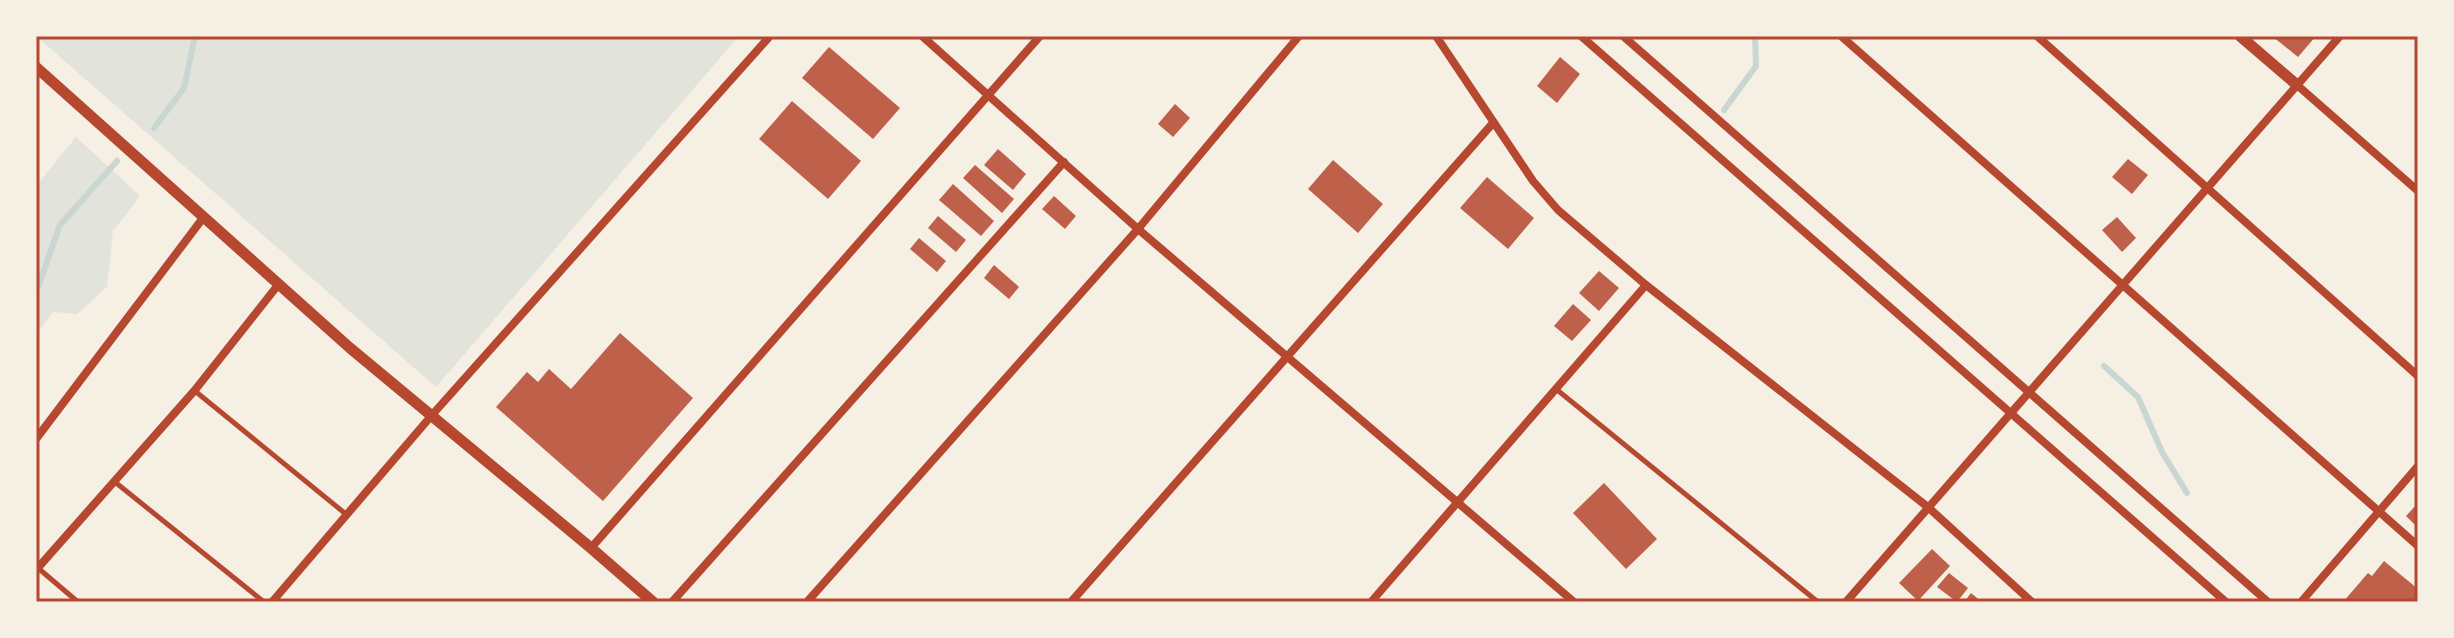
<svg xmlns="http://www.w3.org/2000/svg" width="2454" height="638" font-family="Karla,sans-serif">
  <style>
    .green { fill: #e2e4dc }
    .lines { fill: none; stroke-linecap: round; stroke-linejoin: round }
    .stream { stroke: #c9d6d2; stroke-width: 6 }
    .building { fill: #bf614a }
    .service { stroke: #b5482f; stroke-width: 5 }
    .minor { stroke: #b5482f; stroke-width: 8 }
    .tertiary { stroke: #b5482f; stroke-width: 11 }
    .neatline { fill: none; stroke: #b5482f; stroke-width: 3 }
  </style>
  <rect width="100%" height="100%" fill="#f6efe4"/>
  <g class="green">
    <polygon points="36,36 739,36 436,387"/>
    <polygon points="76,137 140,196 113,231 107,287 77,314 53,312 36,335 36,186"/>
  </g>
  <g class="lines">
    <g class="stream">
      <polyline points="1724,110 1756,66 1755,36"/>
      <polyline points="154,128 184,88 195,36"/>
      <polyline points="36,293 60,225 117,161"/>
      <polyline points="2104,366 2138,397 2162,452 2187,493"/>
    </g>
  </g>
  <g class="building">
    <polygon points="2272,36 2316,36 2298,57"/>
    <polygon points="829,47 900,108 873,139 802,78"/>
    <polygon points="1560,57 1580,74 1557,103 1537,86"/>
    <polygon points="792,101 861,161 828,199 759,139"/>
    <polygon points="1175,104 1190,118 1173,137 1158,124"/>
    <polygon points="998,149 1026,174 1013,190 984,165"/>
    <polygon points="2128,159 2148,175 2132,194 2112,177"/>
    <polygon points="1333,160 1383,204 1358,233 1308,189"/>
    <polygon points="975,165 1014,199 1002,213 963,178"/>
    <polygon points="1487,177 1534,218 1508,249 1460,208"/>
    <polygon points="953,184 994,221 981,236 939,200"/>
    <polygon points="1054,196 1076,216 1065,229 1042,209"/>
    <polygon points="938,216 966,240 956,252 928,228"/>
    <polygon points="2117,217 2136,238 2122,252 2102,230"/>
    <polygon points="919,238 946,261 937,272 910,249"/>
    <polygon points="994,265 1019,287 1009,299 984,278"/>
    <polygon points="1599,271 1619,288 1599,311 1579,293"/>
    <polygon points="1573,304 1591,320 1572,341 1554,326"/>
    <polygon points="620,333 693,398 603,501 496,407 527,372 538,382 549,369 571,389"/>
    <polygon points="1604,483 1657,539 1626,569 1573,513"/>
    <polygon points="2418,503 2418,528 2406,516"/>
    <polygon points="1932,549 1950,566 1918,601 1899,583"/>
    <polygon points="2384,561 2418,589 2418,602 2343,602 2368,573 2372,576"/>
    <polygon points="1949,573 1968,588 1957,602 1937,587"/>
    <polygon points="1971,593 1982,602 1964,602"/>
  </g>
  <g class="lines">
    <g class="service">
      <polyline points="1556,389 1818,602"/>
      <polyline points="195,391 347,515"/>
      <polyline points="115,482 264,602"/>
      <polyline points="38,568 78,602"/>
    </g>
    <g class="minor">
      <polyline points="922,36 1138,229 1574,602"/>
      <polyline points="1436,36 1533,181 1558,210 1646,285 1929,508 2032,602"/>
      <polyline points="1581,36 2226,602"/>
      <polyline points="1623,36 2268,602"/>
      <polyline points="1841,36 2418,546"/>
      <polyline points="2037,36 2418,376"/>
      <polyline points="2297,85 2418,191"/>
      <polyline points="36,439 203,218"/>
      <polyline points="591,548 1040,36"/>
      <polyline points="36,570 195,390 278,285"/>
      <polyline points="272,602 432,415 770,36"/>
      <polyline points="672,602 1064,162"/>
      <polyline points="807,602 1138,229 1299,36"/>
      <polyline points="1071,602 1493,123"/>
      <polyline points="1371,602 1646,285"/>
      <polyline points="1846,602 2340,36"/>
      <polyline points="2301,602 2418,466"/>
    </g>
    <g class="tertiary">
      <polyline points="2240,36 2297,85"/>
      <polyline points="36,67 350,348 591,548 653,602"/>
    </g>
  </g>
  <rect width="2454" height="638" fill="none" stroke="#f6efe4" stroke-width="76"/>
  <rect x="38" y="38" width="2378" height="562" class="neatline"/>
</svg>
